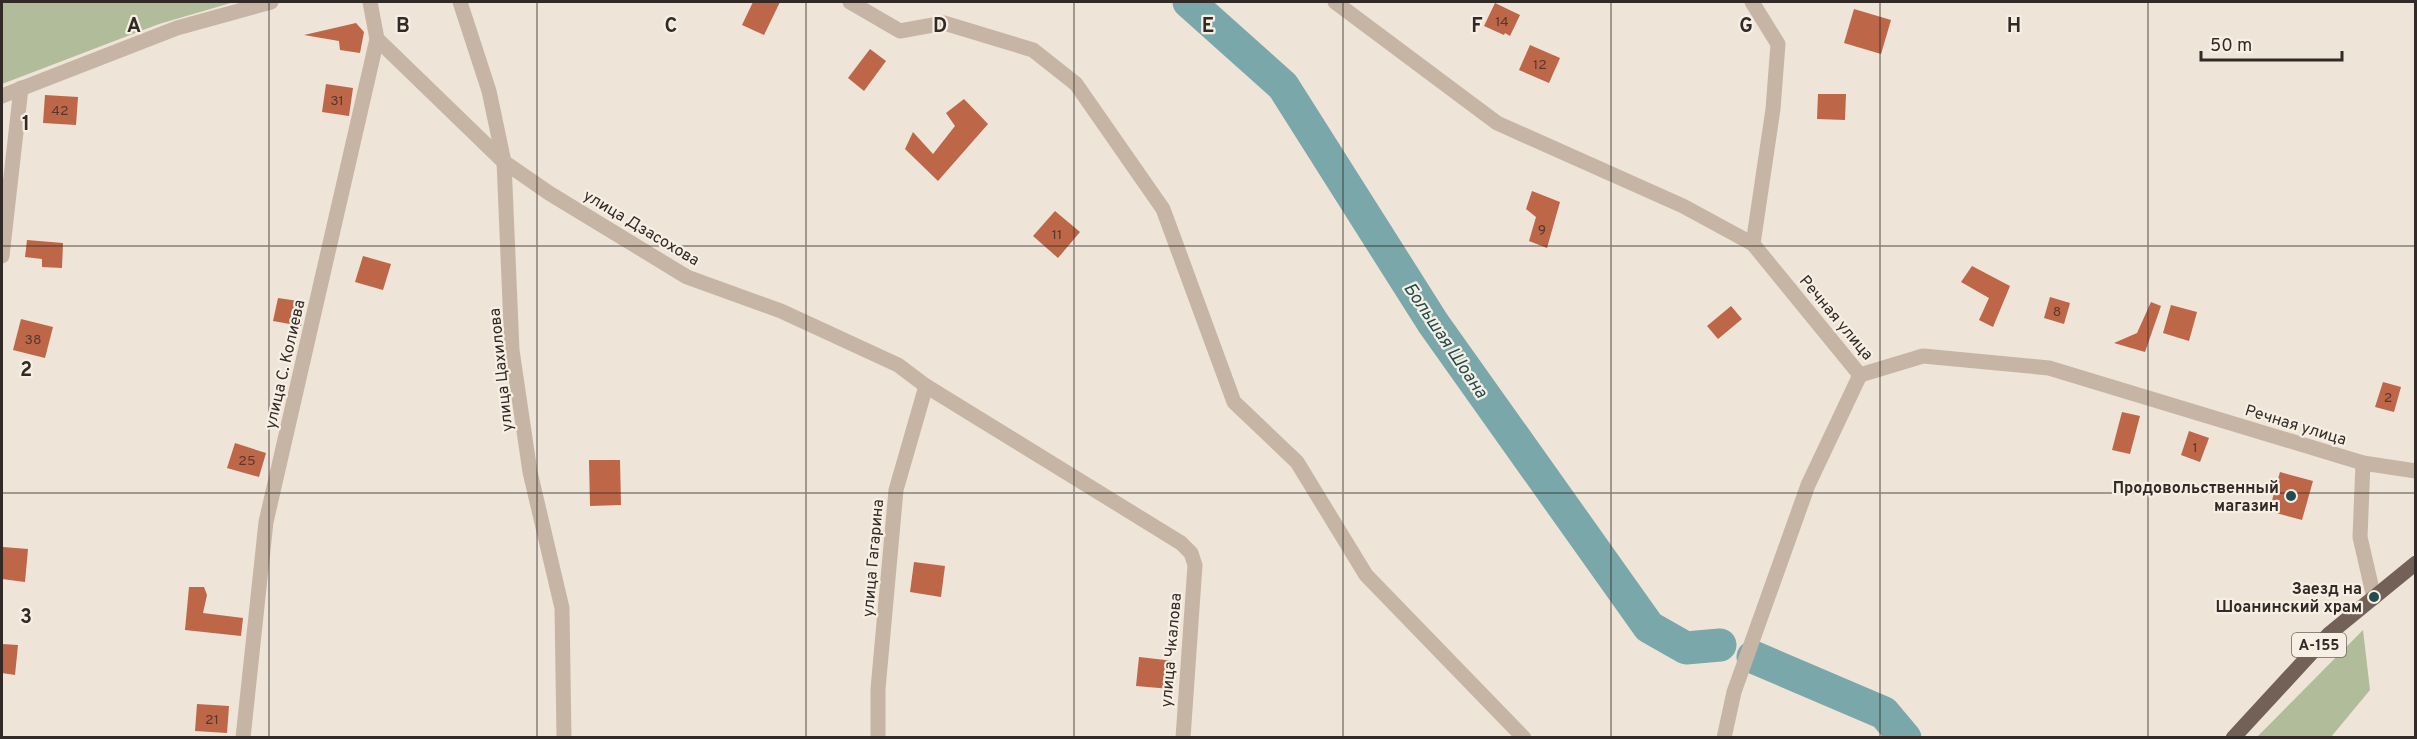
<svg xmlns="http://www.w3.org/2000/svg" width="2417" height="739" font-family="Overpass,sans-serif">
  <style>
    .green { fill: #b0bc9a }
    .lines { fill: none; stroke-linecap: round; stroke-linejoin: round }
    .river { stroke: #7aa7aa; stroke-width: 33 }
    .building { fill: #bd6648 }
    .minor { stroke: #c6b5a5; stroke-width: 15 }
    .major { stroke: #736158; stroke-width: 15 }
    .grid { fill: none; stroke: #322a26; stroke-width: 1.5; stroke-opacity: 0.55 }
    .poi-dot { fill: #1f4d50; stroke: #f7efe4; stroke-width: 2 }
    .labels { text-anchor: middle; stroke-width: 4.5; stroke-linejoin: round; paint-order: stroke }
    .number-label { font-size: 14px; fill: #55392e }
    .shield { fill: #f7efe4; stroke: #6d655f; stroke-width: 1.5 }
    .shield-label { font-size: 15px; font-weight: bold; fill: #322a26 }
    .street-label { font-size: 16px; fill: #322a26; stroke: #f7efe4 }
    .poi-label { font-size: 16px; font-weight: bold; fill: #322a26; stroke: #f7efe4; text-anchor: end }
    .water-label { font-size: 18px; font-style: italic; fill: #1f4d50; stroke: #f7efe4 }
    .grid-label { font-size: 20px; text-anchor: middle; font-weight: bold; fill: #322a26; stroke: #f7efe4; stroke-width: 4.5; stroke-linejoin: round; paint-order: stroke }
  </style>
  <rect width="100%" height="100%" fill="#efe4d8"/>
  <g class="green">
    <polygon points="2,2 234,2 159,24 2,84"/>
    <polygon points="2363,630 2370,690 2331,737 2257,737"/>
  </g>
  <g class="lines">
    <g class="river">
      <polyline points="1189,2 1283,86 1433,323 1649,627 1686,648 1720,645"/>
      <polyline points="1753,657 1884,713 1905,738"/>
    </g>
  </g>
  <g class="building">
    <polygon points="753,2 780,2 764,35 742,25"/>
    <polygon points="1495,3 1520,15 1510,36 1505,33 1504,35 1484,26"/>
    <polygon points="1854,9 1891,20 1881,54 1844,43"/>
    <polygon points="356,23 364,32 360,53 340,50 339,41 304,35"/>
    <polygon points="1530,45 1560,58 1549,83 1519,70"/>
    <polygon points="870,49 886,61 864,91 848,78"/>
    <polygon points="326,84 353,88 349,116 322,112"/>
    <polygon points="1818,94 1846,94 1845,120 1817,119"/>
    <polygon points="45,95 78,97 76,125 43,123"/>
    <polygon points="964,99 988,124 938,181 905,149 913,132 933,154 955,126 946,113"/>
    <polygon points="1532,191 1560,202 1547,248 1529,241 1536,217 1526,209"/>
    <polygon points="1055,211 1080,232 1058,258 1033,236"/>
    <polygon points="27,240 63,243 62,268 42,267 42,259 25,257"/>
    <polygon points="363,256 391,264 383,290 355,282"/>
    <polygon points="1972,266 2010,286 1993,327 1979,320 1989,298 1961,282"/>
    <polygon points="2050,297 2070,303 2064,324 2044,318"/>
    <polygon points="278,298 305,302 301,326 273,321"/>
    <polygon points="2151,302 2161,306 2145,352 2114,343 2137,333"/>
    <polygon points="2171,305 2197,312 2189,341 2163,333"/>
    <polygon points="1731,306 1742,319 1718,339 1707,326"/>
    <polygon points="21,319 53,327 45,358 13,350"/>
    <polygon points="2383,382 2401,387 2394,412 2375,407"/>
    <polygon points="2122,412 2140,416 2130,454 2112,450"/>
    <polygon points="2189,431 2209,438 2200,462 2181,455"/>
    <polygon points="235,443 266,453 259,477 227,468"/>
    <polygon points="589,460 620,460 621,505 590,506"/>
    <polygon points="2280,472 2313,481 2302,520 2269,511"/>
    <polygon points="3,547 28,549 25,582 2,579"/>
    <polygon points="914,562 945,566 941,597 910,592"/>
    <polygon points="189,587 204,587 207,595 203,613 243,618 241,636 185,630"/>
    <polygon points="2,644 18,645 15,675 2,673"/>
    <polygon points="1139,657 1174,661 1171,689 1136,686"/>
    <polygon points="197,704 229,706 227,733 195,731"/>
  </g>
  <g class="lines">
    <g class="minor">
      <polyline points="460,2 489,91 504,162 512,350 530,472 562,608 564,738"/>
      <polyline points="850,2 900,31 944,23 1033,50 1076,84 1163,209 1234,402 1297,462 1366,575 1524,738"/>
      <polyline points="1335,2 1497,123 1683,206 1753,244 1860,375 1923,356 2049,368 2363,463 2416,471"/>
      <polyline points="1752,2 1778,44 1773,109 1753,244"/>
      <polyline points="377,39 504,162 549,193 687,277 781,311 898,365 926,386 1181,543 1191,553 1195,565 1183,738"/>
      <polyline points="2,96 177,28 271,2"/>
      <polyline points="2,256 21,88"/>
      <polyline points="2363,463 2360,537 2374,598"/>
      <polyline points="243,738 266,522 377,39 370,2"/>
      <polyline points="878,738 878,689 896,490 926,386"/>
      <polyline points="1724,738 1734,692 1808,485 1860,375"/>
    </g>
    <polyline class="major" points="2233,738 2329,634 2416,563"/>
  </g>
  <path class="grid" d="M269 2V738M537 2V738M806 2V738M1074 2V738M1343 2V738M1611 2V738M1880 2V738M2148 2V738M2 246H2416M2 493H2416"/>
  <g class="poi-dot">
    <circle cx="2291" cy="496" r="6"/>
    <circle cx="2374" cy="597" r="6"/>
  </g>
  <g class="labels">
    <g class="number-label">
      <text x="1502" y="26">14</text>
      <text x="1540" y="69">12</text>
      <text x="337" y="105">31</text>
      <text x="60" y="115">42</text>
      <text x="1542" y="234">9</text>
      <text x="1057" y="239">11</text>
      <text x="2057" y="316">8</text>
      <text x="33" y="344">38</text>
      <text x="2388" y="402">2</text>
      <text x="2195" y="452">1</text>
      <text x="247" y="465">25</text>
      <text x="212" y="724">21</text>
    </g>
    <rect class="shield" x="2292" y="633" width="54" height="24" rx="4.5"/>
    <g class="shield-label">
      <text x="2319" y="650">А-155</text>
    </g>
    <g class="street-label">
      <text transform="translate(642 227) rotate(31)" y="6">улица Дзасохова</text>
      <text transform="translate(1837 317) rotate(50)" y="6">Речная улица</text>
      <text transform="translate(284 364) rotate(-77)" y="6">улица С. Колиева</text>
      <text transform="translate(500 370) rotate(-96)" y="6">улица Цахилова</text>
      <text transform="translate(2296 424) rotate(17)" y="6">Речная улица</text>
      <text transform="translate(872 558) rotate(-85)" y="6">улица Гагарина</text>
      <text transform="translate(1170 650) rotate(-85)" y="6">улица Чкалова</text>
    </g>
    <g class="poi-label">
      <text x="2279" y="493">Продовольственный<tspan x="2279" dy="18">магазин</tspan></text>
      <text x="2362" y="594">Заезд на<tspan x="2362" dy="18">Шоанинский храм</tspan></text>
    </g>
    <g class="water-label">
      <text transform="translate(1446 340) rotate(56)" y="6">Большая Шоана</text>
    </g>
  </g>
  <g class="grid-label">
    <text x="134" y="32">A</text>
    <text x="403" y="32">B</text>
    <text x="671" y="32">C</text>
    <text x="940" y="32">D</text>
    <text x="1208" y="32">E</text>
    <text x="1477" y="32">F</text>
    <text x="1746" y="32">G</text>
    <text x="2014" y="32">H</text>
    <text x="26" y="130">1</text>
    <text x="26" y="376">2</text>
    <text x="26" y="623">3</text>
  </g>
  <rect width="2417" height="739" fill="none" stroke="#322a26" stroke-width="6"/>
  <path d="M2201 51v9h141v-9" fill="none" stroke="#322a26" stroke-width="3"/>
  <text x="2210" y="51" font-size="18" fill="#322a26" stroke="#f7efe4" stroke-width="4.5" paint-order="stroke">50 m</text>
</svg>
